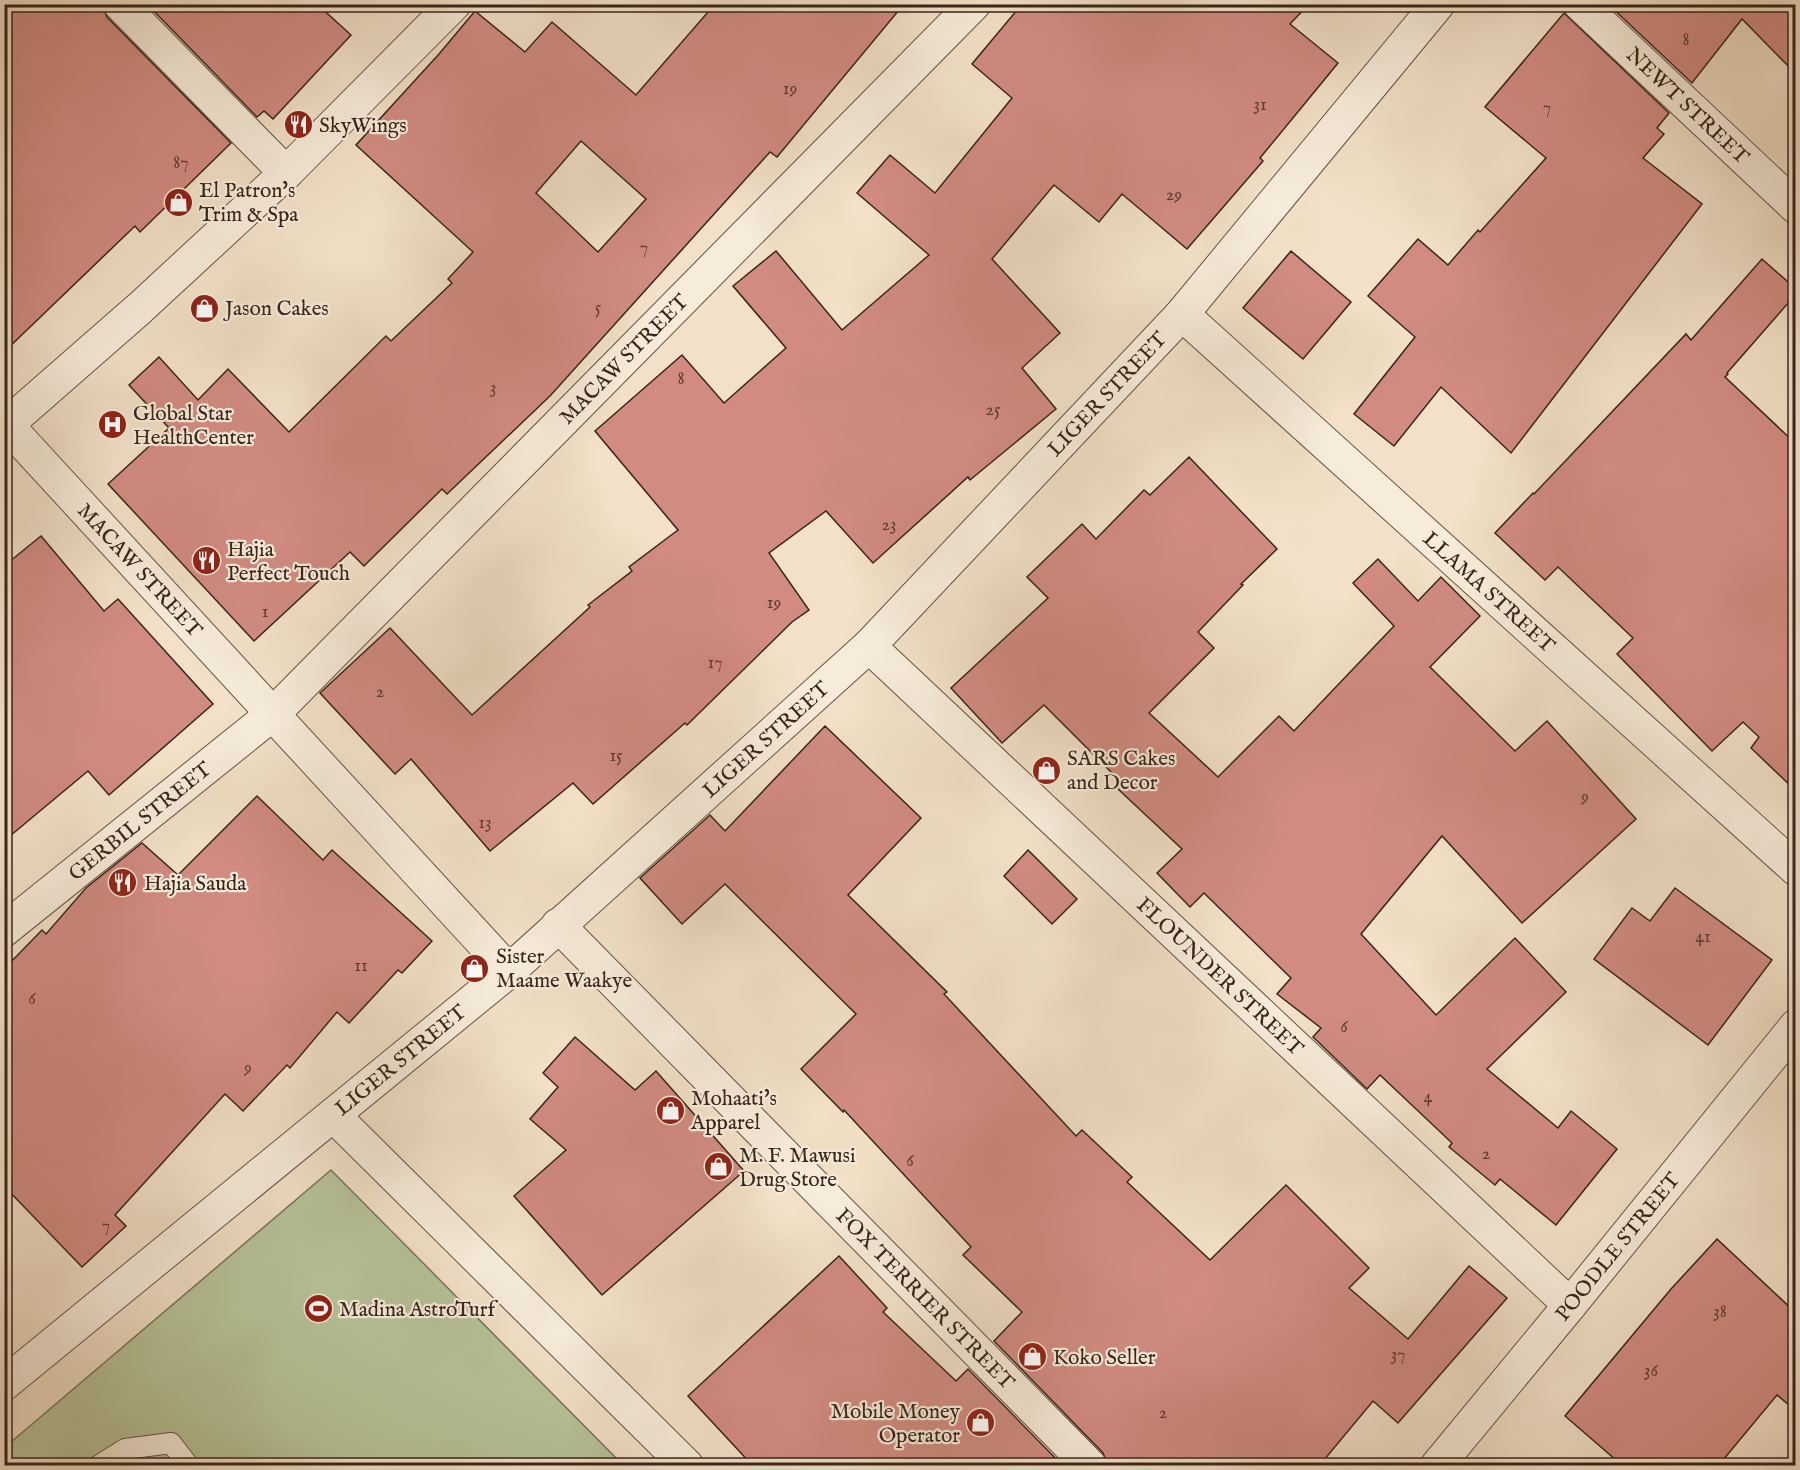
<svg xmlns="http://www.w3.org/2000/svg" width="1800" height="1470" font-family="'IM FELL English',serif">
  <style>
    .green { fill: #b7c399; stroke: #78745a; stroke-width: 1.5 }
    .building { fill: #d18b81; stroke: #39241b; stroke-width: 1.5; fill-rule: evenodd }
    .lines { fill: none; stroke-linecap: round; stroke-linejoin: round }
    .service-casing { stroke: #675346; stroke-width: 22 }
    .minor-casing { stroke: #675346; stroke-width: 35 }
    .tertiary-casing { stroke: #675346; stroke-width: 35 }
    .service { stroke: #f7ecdb; stroke-width: 20 }
    .minor { stroke: #f7ecdb; stroke-width: 33 }
    .tertiary { stroke: #f7ecdb; stroke-width: 33 }
    .labels { text-anchor: middle; stroke-width: 4.5; stroke-linejoin: round; paint-order: stroke }
    .number-label { font-size: 18px; fill: #5f3e34 }
    .street-label { font-size: 21px; fill: #39241b; stroke: #f7ecdb }
    .poi-label { font-size: 21px; fill: #39241b; stroke: #f7ecdb; text-anchor: start }
  </style>
  <rect width="100%" height="100%" fill="#f2e1c8"/>
  <filter id="stains"><feTurbulence type="fractalNoise" baseFrequency=".00333" numOctaves="4"/><feColorMatrix values="0 0 0 0 .2 0 0 0 0 .09 0 0 0 0 .02 0 0 0 .5 -.17"/></filter>
  <radialGradient id="worn" r=".72"><stop offset=".6" stop-color="#630" stop-opacity="0"/><stop offset="1" stop-color="#630" stop-opacity=".3"/></radialGradient>
  <polygon class="green" points="331,1170 623,1465 5,1466 4,1448"/>
  <g class="building">
    <polygon points="4,4 102,4 107,17 231,143 140,232 135,226 4,352"/>
    <polygon points="147,4 317,4 351,35 273,119 264,111 257,117"/>
    <path d="M715 4H904L777 157 770 152 550 396 447 494 442 489 364 566 350 552 254 641 108 484 169 428 129 385 159 357 198 400 228 369 289 432 386 336 391 341 452 283 448 279 473 252 356 145 439 54 475 11 525 52 552 22 636 95ZM581 141 646 199 598 252 536 193Z"/>
    <polygon points="1022,4 1309,4 1290,24 1338,63 1260,158 1263,161 1187,249 1122,194 1099,222 1054,185 992,259 1060,333 1022,368 1056,409 970,480 968,477 873,563 826,511 769,553 809,610 792,622 687,725 685,723 593,804 573,783 490,851 411,759 395,774 320,693 390,628 472,715 590,607 588,605 632,571 629,567 678,530 595,431 682,355 724,403 786,348 733,286 776,251 842,330 929,255 857,193 890,155 935,193 1012,98 972,64"/>
    <polygon points="1608,4 1796,4 1796,74 1742,19 1692,83"/>
    <polygon points="1564,13 1669,113 1657,128 1664,134 1643,158 1702,204 1511,453 1441,387 1394,446 1354,414 1415,337 1368,296 1418,239 1448,265 1478,230 1480,232 1546,158 1485,107"/>
    <polygon points="1291,251 1351,302 1303,359 1243,308"/>
    <polygon points="1762,259 1796,289 1796,294 1727,373 1728,374 1725,377 1796,444 1796,791 1751,748 1759,737 1743,722 1712,751 1617,654 1633,638 1558,567 1545,580 1495,533 1533,493 1534,494 1686,334 1691,340"/>
    <polygon points="1189,457 1277,549 1241,584 1243,585 1198,632 1214,648 1149,713 1218,777 1279,716 1294,731 1394,626 1353,583 1378,559 1418,601 1441,577 1480,616 1430,667 1515,751 1547,721 1636,819 1522,923 1442,836 1361,934 1436,1015 1515,938 1566,992 1487,1069 1558,1128 1571,1111 1617,1149 1556,1225 1500,1179 1495,1185 1449,1147 1452,1143 1380,1075 1367,1089 1313,1037 1321,1028 1277,994 1291,978 1204,893 1190,907 1157,873 1182,849 1118,789 1123,784 1044,705 1002,743 951,688 1048,598 1027,577 1082,524 1096,539 1144,490 1150,495"/>
    <polygon points="41,536 104,611 118,599 213,704 109,795 88,771 4,841 4,566"/>
    <polygon points="825,726 921,818 848,895 947,992 944,994 1076,1136 1082,1130 1132,1177 1127,1182 1210,1260 1286,1185 1369,1268 1349,1288 1408,1339 1469,1266 1507,1298 1398,1423 1373,1401 1319,1466 1108,1466 1103,1453 994,1341 1022,1312 963,1255 971,1247 844,1110 843,1112 801,1069 856,1014 725,884 682,924 640,878 710,815 725,831"/>
    <polygon points="257,796 323,860 332,850 432,941 402,973 398,970 349,1023 337,1012 290,1068 287,1065 243,1111 225,1094 115,1215 126,1226 82,1267 4,1186 4,969 42,930 46,934 86,888 142,843 178,875"/>
    <polygon points="1028,850 1077,899 1052,924 1004,876"/>
    <polygon points="1675,888 1772,960 1708,1045 1594,959 1632,908 1650,921"/>
    <polygon points="575,1037 635,1090 656,1071 744,1171 602,1295 514,1196 566,1150 530,1119 558,1087 543,1073"/>
    <polygon points="1717,1239 1796,1313 1796,1411 1777,1395 1718,1466 1623,1466 1565,1416 1671,1289"/>
    <polygon points="839,1256 887,1308 883,1312 956,1381 968,1369 1063,1466 753,1466 688,1396"/>
  </g>
  <g class="lines">
    <defs>
      <polyline id="service" points="98,1466 125,1449 171,1443 189,1466"/>
      <g id="minor">
        <polyline points="120,4 286,173"/>
        <path id="s1" d="M1580 4 1796 207"/>
        <path id="s2" d="M1182 314 1796 869"/>
        <path id="s3" d="M4 422 509 971"/>
        <path id="s4" d="M869 646 1570 1305"/>
        <path id="s5" d="M558 925 1090 1466"/>
        <path id="s6" d="M4 930 274 713 974 4"/>
        <polyline points="333,1115 687,1466"/>
        <path id="s7" d="M4 1384 509 971 869 646 1182 314 1438 4"/>
        <path id="s8" d="M1437 1466 1570 1305 1796 1026"/>
      </g>
      <polyline id="tertiary" points="4,427 140,308 286,173 454,4"/>
    </defs>
    <use href="#service" class="service-casing"/>
    <use href="#minor" class="minor-casing"/>
    <use href="#tertiary" class="tertiary-casing"/>
    <use href="#service" class="service"/>
    <use href="#minor" class="minor"/>
    <use href="#tertiary" class="tertiary"/>
  </g>
  <defs>
    <symbol id="restaurant-disc" viewBox="-11 -11 22 22"><circle r="9.5" fill="#8f2418" stroke="#f7ecdb"/><path d="M-5-6h1v4h1v-4h1v4h1v-4h1v5L-1.5 .5V6h-2V.5L-5-1ZM5-6V6H3V1.5H1.5Q1.5-4 5-6Z" fill="#fff"/></symbol>
    <symbol id="shop-disc" viewBox="-11 -11 22 22"><circle r="9.5" fill="#8f2418" stroke="#f7ecdb"/><path d="M-5-2.5h2.3a2.7 3.5 0 0 1 5.4 0H5L5.5 6h-11ZM-1.5-2.5h3a1.5 2.3 0 0 0-3 0Z" fill="#fff"/></symbol>
    <symbol id="hospital-disc" viewBox="-11 -11 22 22"><circle r="9.5" fill="#8f2418" stroke="#f7ecdb"/><path d="M-5-5h3v3.5h4V-5h3V5h-3V1.5h-4V5h-3Z" fill="#fff"/></symbol>
    <symbol id="stadium-disc" viewBox="-11 -11 22 22"><circle r="9.5" fill="#8f2418" stroke="#f7ecdb"/><path d="M0-5a6.5 5 0 1 0 0 10a6.5 5 0 1 0 0-10ZM-3.5-1.8h7v3.6h-7Z" fill="#fff"/></symbol>
  </defs>
  <g fill-rule="evenodd">
    <use href="#restaurant-disc" x="282" y="108" width="33" height="33"/>
    <use href="#shop-disc" x="162" y="186" width="33" height="33"/>
    <use href="#shop-disc" x="188" y="292" width="33" height="33"/>
    <use href="#hospital-disc" x="96" y="408" width="33" height="33"/>
    <use href="#restaurant-disc" x="190" y="544" width="33" height="33"/>
    <use href="#shop-disc" x="1030" y="754" width="33" height="33"/>
    <use href="#restaurant-disc" x="106" y="866" width="33" height="33"/>
    <use href="#shop-disc" x="458" y="952" width="33" height="33"/>
    <use href="#shop-disc" x="654" y="1094" width="33" height="33"/>
    <use href="#shop-disc" x="702" y="1150" width="33" height="33"/>
    <use href="#stadium-disc" x="302" y="1292" width="33" height="33"/>
    <use href="#shop-disc" x="1016" y="1340" width="33" height="33"/>
    <use href="#shop-disc" x="964" y="1406" width="33" height="33"/>
  </g>
  <g class="labels">
    <g class="number-label">
      <text x="1686" y="45">8</text>
      <text x="790" y="94">19</text>
      <text x="1260" y="110">31</text>
      <text x="1547" y="113">7</text>
      <text x="181" y="168">87</text>
      <text x="1174" y="200">29</text>
      <text x="644" y="253">7</text>
      <text x="598" y="313">5</text>
      <text x="681" y="384">8</text>
      <text x="493" y="393">3</text>
      <text x="993" y="415">25</text>
      <text x="889" y="530">23</text>
      <text x="774" y="608">19</text>
      <text x="265" y="617">1</text>
      <text x="715" y="668">17</text>
      <text x="380" y="697">2</text>
      <text x="616" y="761">15</text>
      <text x="1585" y="802">9</text>
      <text x="485" y="828">13</text>
      <text x="1703" y="942">41</text>
      <text x="361" y="971">11</text>
      <text x="32" y="1004">6</text>
      <text x="1344" y="1032">6</text>
      <text x="248" y="1073">9</text>
      <text x="1428" y="1102">4</text>
      <text x="1486" y="1159">2</text>
      <text x="910" y="1166">6</text>
      <text x="106" y="1231">7</text>
      <text x="1720" y="1317">38</text>
      <text x="1398" y="1360">37</text>
      <text x="1651" y="1376">36</text>
      <text x="1163" y="1418">2</text>
    </g>
    <g class="street-label">
      <text dy="7" stroke="none"><textPath href="#s1" startOffset="148">NEWT STREET</textPath></text>
      <text dy="7" stroke="none"><textPath href="#s6" startOffset="844">MACAW STREET</textPath></text>
      <text dy="7" stroke="none"><textPath href="#s7" startOffset="1484">LIGER STREET</textPath></text>
      <text dy="7" stroke="none"><textPath href="#s3" startOffset="201">MACAW STREET</textPath></text>
      <text dy="7" stroke="none"><textPath href="#s2" startOffset="414">LLAMA STREET</textPath></text>
      <text dy="7" stroke="none"><textPath href="#s7" startOffset="998">LIGER STREET</textPath></text>
      <text dy="7" stroke="none"><textPath href="#s6" startOffset="174">GERBIL STREET</textPath></text>
      <text dy="7" stroke="none"><textPath href="#s4" startOffset="482">FLOUNDER STREET</textPath></text>
      <text dy="7" stroke="none"><textPath href="#s7" startOffset="512">LIGER STREET</textPath></text>
      <text dy="7" stroke="none"><textPath href="#s8" startOffset="284">POODLE STREET</textPath></text>
      <text dy="7" stroke="none"><textPath href="#s5" startOffset="524">FOX TERRIER STREET</textPath></text>
    </g>
    <g class="poi-label">
      <text x="319" y="132">SkyWings</text>
      <text x="199" y="197">El Patron's<tspan x="199" dy="24">Trim &amp; Spa</tspan></text>
      <text x="225" y="315">Jason Cakes</text>
      <text x="133" y="420">Global Star<tspan x="133" dy="24">HealthCenter</tspan></text>
      <text x="227" y="556">Hajia<tspan x="227" dy="24">Perfect Touch</tspan></text>
      <text x="1067" y="765">SARS Cakes<tspan x="1067" dy="24">and Decor</tspan></text>
      <text x="144" y="890">Hajia Sauda</text>
      <text x="496" y="963">Sister<tspan x="496" dy="24">Maame Waakye</tspan></text>
      <text x="691" y="1105">Mohaati's<tspan x="691" dy="24">Apparel</tspan></text>
      <text x="739" y="1162">M. F. Mawusi<tspan x="739" dy="24">Drug Store</tspan></text>
      <text x="339" y="1316">Madina AstroTurf</text>
      <text x="1053" y="1364">Koko Seller</text>
      <text x="960" y="1418" text-anchor="end">Mobile Money<tspan x="960" dy="24">Operator</tspan></text>
    </g>
  </g>
  <rect width="1800" height="1470" fill="none" stroke="#f2e1c8" stroke-width="24"/>
  <rect x="6" y="6" width="1788" height="1458" fill="none" stroke="#39241b" stroke-width="3"/>
  <rect x="12" y="12" width="1776" height="1446" fill="none" stroke="#39241b" stroke-width="1.5"/>
  <rect width="100%" height="100%" filter="url(#stains)"/>
  <rect width="100%" height="100%" fill="url(#worn)"/>
</svg>
